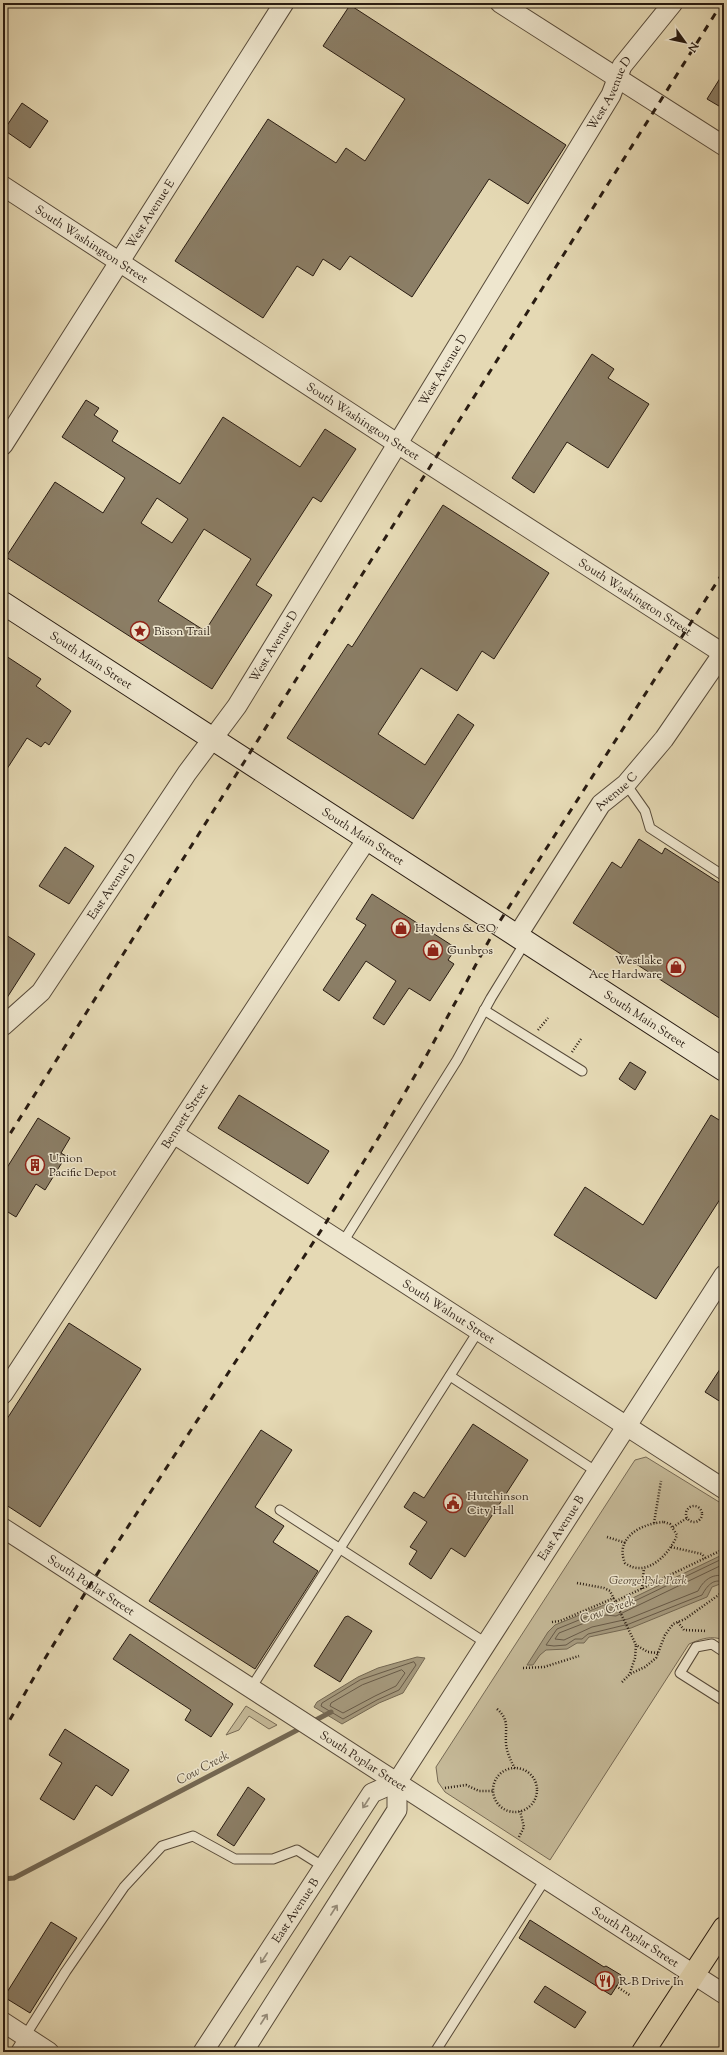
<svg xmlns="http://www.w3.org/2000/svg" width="727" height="2055" font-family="'Sorts Mill Goudy',serif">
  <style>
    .green { fill: #c5b998; stroke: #776a55 }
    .water { fill: #a5997d; stroke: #736752 }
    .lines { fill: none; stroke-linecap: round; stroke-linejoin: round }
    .shore { stroke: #675a48; stroke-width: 1 }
    .stream { stroke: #736752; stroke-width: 5 }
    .building { fill: #8b7e66; stroke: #291c12; fill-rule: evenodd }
    .lane-casing { stroke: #584b3a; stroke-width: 11 }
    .street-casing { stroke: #584b3a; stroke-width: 21 }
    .secondary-casing { stroke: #291c12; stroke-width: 24 }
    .primary-casing { stroke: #291c12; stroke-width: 24 }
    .path { stroke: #291c12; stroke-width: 2.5; stroke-dasharray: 1 2; stroke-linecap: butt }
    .lane { stroke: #eee6ce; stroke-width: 9 }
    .street { stroke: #eee6ce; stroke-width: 19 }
    .secondary { stroke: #eee6ce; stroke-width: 22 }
    .primary { stroke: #e5d9b4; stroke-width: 22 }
    .rail { stroke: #291c12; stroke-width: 3; stroke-dasharray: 7 7; stroke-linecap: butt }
    .oneway { stroke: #958b79 }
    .labels { text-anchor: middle; stroke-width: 3; stroke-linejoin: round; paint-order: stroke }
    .street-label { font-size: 12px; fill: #291c12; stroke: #eee6ce }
    .poi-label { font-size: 12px; fill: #291c12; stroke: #eee6ce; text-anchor: start }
    .park-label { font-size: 12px; font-style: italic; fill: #584b3a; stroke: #eee6ce }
    .water-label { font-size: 13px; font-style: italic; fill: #544837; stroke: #eee6ce }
  </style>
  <rect width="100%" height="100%" fill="#e5d9b4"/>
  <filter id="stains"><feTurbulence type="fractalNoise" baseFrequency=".005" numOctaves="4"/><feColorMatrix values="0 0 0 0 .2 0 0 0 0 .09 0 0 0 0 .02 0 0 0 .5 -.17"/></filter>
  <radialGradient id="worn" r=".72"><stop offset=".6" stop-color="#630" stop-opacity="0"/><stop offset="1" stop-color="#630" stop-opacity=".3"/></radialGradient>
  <g class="green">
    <path d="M646 1457 724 1505V1640C711 1635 701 1639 689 1644L550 1860 445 1792 438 1782 436 1767 631 1466 635 1460Z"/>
    <polygon points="246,1706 277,1725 269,1729 249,1716 239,1730 226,1735"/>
  </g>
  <g class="water">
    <polygon points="724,1554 724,1586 720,1584 712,1587 707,1597 631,1628 589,1637 584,1643 577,1643 567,1649 546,1650 540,1655 533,1665 527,1665 548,1632 555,1625 609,1603 612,1608"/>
    <polygon points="417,1657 425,1658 403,1693 379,1703 342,1724 314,1707 317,1702 358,1677 378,1668"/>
  </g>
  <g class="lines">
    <g class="shore">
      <path d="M724 1558 614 1611 606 1609 557 1629 546 1645 554 1646 566 1645 575 1639H582L588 1634 629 1624 702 1595C707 1586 713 1578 724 1582"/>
      <path d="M724 1564 616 1616 605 1615 559 1633 555 1639 564 1640 592 1627 628 1619 698 1591C703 1581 712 1573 724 1576"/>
      <polygon points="414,1662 416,1665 399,1690 377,1700 343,1719 321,1706 322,1703 360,1680"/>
      <polygon points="402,1670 405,1673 396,1686 375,1696 343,1713 330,1706 331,1703 362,1685"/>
    </g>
    <g class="stream">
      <polyline points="312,1722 331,1712"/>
      <polyline points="3,1879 14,1878 303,1727"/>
    </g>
  </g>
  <g class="building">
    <polygon points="350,5 566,145 528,204 489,179 412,297 350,256 340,270 323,259 313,276 297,266 263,318 175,261 268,119 336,163 346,148 365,161 405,99 323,46"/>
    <polygon points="724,72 724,109 707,99"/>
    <polygon points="22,103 48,121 30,148 4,130"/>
    <polygon points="592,354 614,369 608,378 649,404 608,468 567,442 534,493 512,478"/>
    <path d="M86 400 99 408 94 415 118 431 112 441 180 484 223 417 300 467 325 429 356 449 321 502 313 497 256 585 272 595 212 689 6 557 55 482 103 513 125 478 62 437ZM157 498 188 519 172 543 141 523ZM204 529 251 559 205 631 158 601Z"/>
    <polygon points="443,505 549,573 494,659 482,651 457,691 421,668 378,734 425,765 458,714 474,725 413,819 287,738 348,644 352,647"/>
    <polygon points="3,654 41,679 36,686 71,711 49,745 45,742 41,747 27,738 3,775"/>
    <polygon points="639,839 662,854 665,848 724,886 724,1021 573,923 612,862 621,868"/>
    <polygon points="65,847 94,866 69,904 39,886"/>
    <polygon points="372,894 456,948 448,960 454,964 430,1001 409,988 384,1025 373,1018 396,981 366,961 339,1001 323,990 366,925 356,919"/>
    <polygon points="3,933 35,954 3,1004"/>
    <polygon points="630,1062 646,1072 635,1090 619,1079"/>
    <polygon points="239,1095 329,1151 308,1184 218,1128"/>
    <polygon points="711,1115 724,1123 724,1193 656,1299 554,1235 585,1187 643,1225"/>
    <polygon points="38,1118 70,1138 61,1153 66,1156 45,1190 36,1184 16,1217 3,1209 3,1174"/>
    <polygon points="69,1323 141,1369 40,1527 3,1503 3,1425"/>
    <polygon points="724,1363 724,1404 705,1392"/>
    <polygon points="473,1424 528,1460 465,1557 451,1548 431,1579 409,1564 417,1551 410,1547 427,1522 404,1507 414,1492 424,1498"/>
    <polygon points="261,1430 292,1450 255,1507 284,1526 273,1542 318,1571 255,1669 149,1601"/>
    <polygon points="348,1616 372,1631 340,1682 314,1666 345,1617"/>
    <polygon points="130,1634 233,1704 211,1737 185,1720 191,1710 113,1659"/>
    <polygon points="65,1729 129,1770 112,1796 96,1785 74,1820 40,1799 62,1763 49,1755"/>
    <polygon points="248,1787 265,1799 234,1846 217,1835"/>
    <polygon points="530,1920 604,1967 606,1966 621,1975 620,1981 611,1995 519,1938"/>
    <polygon points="51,1922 77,1938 30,2013 4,1997"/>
    <polygon points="545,1986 586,2012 575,2028 534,2002"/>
  </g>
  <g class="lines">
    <defs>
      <g id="lane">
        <polyline points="626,784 645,811 650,828 724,876"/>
        <polyline points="484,1010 582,1071"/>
        <polyline points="343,1242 457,1060 491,998 526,941"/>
        <polyline points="450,1376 597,1472"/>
        <polyline points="280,1510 486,1643"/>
        <polyline points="724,1652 712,1644 696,1647 680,1673 724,1701"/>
        <polyline points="251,1688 479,1330"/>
        <polyline points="15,2052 66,1971 124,1887 162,1846 193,1836 235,1859 273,1859 297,1850 324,1867"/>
        <polyline points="435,2052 546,1878"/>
      </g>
      <g id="street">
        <polyline points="500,3 724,146"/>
        <path id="s1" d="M3 186 398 444 724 654"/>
        <path id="s2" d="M3 445 284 3"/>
        <path id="s3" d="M517 936 601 804 626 784 664 739 723 653"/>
        <path id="s4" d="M3 1026 41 992 187 773 237 706 611 95 622 66 673 3"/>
        <path id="s5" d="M174 1134 724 1489"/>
        <path id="s6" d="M3 1394C125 1209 244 1023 367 839"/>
        <path id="s7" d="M3 1528 724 1994"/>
        <polyline points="3,2022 49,2052"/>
        <path id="s8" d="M203 2052 372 1793 397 1782 724 1275"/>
        <polyline points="243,2052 397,1810 397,1782"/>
      </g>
      <g id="secondary">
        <path id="s9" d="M3 603 724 1070"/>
      </g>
      <polyline id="primary" points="643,2052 724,1928"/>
    </defs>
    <use href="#lane" class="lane-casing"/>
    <use href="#street" class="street-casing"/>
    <use href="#secondary" class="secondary-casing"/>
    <use href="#primary" class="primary-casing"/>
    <g class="path">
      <polyline points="538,1030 548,1018"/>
      <polyline points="572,1052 581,1039"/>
      <circle cx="694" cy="1514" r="8"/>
      <path d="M664 1522 670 1524 677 1535C670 1554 646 1579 625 1563 614 1537 643 1523 664 1522Z"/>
      <polyline points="654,1523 661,1481"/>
      <polyline points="673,1527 687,1518"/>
      <polyline points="607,1537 626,1543"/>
      <polyline points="671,1547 702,1554 705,1558"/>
      <polyline points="577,1583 604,1588 610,1591 636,1645 648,1652 658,1653"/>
      <polyline points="642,1589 644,1568"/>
      <polyline points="616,1601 724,1549"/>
      <polyline points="552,1622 560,1621 614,1598"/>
      <polyline points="678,1622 684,1630 707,1631"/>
      <polyline points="523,1668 544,1667 579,1656"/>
      <polyline points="630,1673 635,1658 636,1645"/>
      <polyline points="622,1682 630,1674 645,1667 656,1658 665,1635 673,1624 685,1619 724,1591"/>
      <path d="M497 1709C510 1720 505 1729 506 1744 507 1753 511 1761 515 1769"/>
      <circle cx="515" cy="1790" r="22"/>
      <polyline points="445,1788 466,1785 479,1791 494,1791"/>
      <polyline points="519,1837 524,1827 520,1811"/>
      <polyline points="616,1986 631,1996"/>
    </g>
    <use href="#lane" class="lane"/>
    <use href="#street" class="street"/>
    <use href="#secondary" class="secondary"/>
    <use href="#primary" class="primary"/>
    <g class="rail">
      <polyline points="3,1145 722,3"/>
      <polyline points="3,1732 41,1665 90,1585 322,1229 382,1132 424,1060 498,924 724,571"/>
    </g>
  </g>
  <defs><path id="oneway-shaft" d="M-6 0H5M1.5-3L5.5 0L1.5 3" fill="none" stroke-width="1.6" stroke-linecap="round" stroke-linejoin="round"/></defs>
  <g class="oneway">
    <use href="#oneway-shaft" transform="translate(366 1803) rotate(123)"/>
    <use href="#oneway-shaft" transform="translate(334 1910) rotate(-57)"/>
    <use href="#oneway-shaft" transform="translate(264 1958) rotate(123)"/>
    <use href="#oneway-shaft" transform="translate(264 2019) rotate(-57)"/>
  </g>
  <defs>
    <symbol id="sight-ring" viewBox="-11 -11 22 22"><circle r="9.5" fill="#eee6ce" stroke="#8f2418" stroke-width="1.5"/><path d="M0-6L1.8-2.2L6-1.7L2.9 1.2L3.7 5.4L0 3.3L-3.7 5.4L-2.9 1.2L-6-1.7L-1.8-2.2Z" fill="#8f2418"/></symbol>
    <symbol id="shop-ring" viewBox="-11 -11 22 22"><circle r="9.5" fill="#eee6ce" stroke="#8f2418" stroke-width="1.5"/><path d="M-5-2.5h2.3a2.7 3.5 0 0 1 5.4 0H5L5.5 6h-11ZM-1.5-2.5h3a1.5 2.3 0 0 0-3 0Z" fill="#8f2418"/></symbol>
    <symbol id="building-ring" viewBox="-11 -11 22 22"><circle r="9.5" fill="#eee6ce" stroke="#8f2418" stroke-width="1.5"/><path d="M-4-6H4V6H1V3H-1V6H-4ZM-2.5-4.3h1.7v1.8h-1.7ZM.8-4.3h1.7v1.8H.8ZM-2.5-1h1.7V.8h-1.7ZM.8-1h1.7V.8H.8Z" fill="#8f2418"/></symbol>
    <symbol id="civic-ring" viewBox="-11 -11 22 22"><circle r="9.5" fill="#eee6ce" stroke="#8f2418" stroke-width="1.5"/><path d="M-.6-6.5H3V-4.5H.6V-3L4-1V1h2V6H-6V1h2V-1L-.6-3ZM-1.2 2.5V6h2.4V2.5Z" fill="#8f2418"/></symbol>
    <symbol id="restaurant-ring" viewBox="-11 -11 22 22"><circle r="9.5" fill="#eee6ce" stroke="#8f2418" stroke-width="1.5"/><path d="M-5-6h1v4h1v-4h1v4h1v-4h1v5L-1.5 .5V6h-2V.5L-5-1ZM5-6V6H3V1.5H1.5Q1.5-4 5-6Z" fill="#8f2418"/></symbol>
  </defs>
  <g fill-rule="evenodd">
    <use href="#sight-ring" x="129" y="620" width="22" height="22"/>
    <use href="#shop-ring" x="390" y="917" width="22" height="22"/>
    <use href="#shop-ring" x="422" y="939" width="22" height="22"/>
    <use href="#shop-ring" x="665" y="956" width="22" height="22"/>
    <use href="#building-ring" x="24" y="1154" width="22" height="22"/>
    <use href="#civic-ring" x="442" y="1492" width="22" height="22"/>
    <use href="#restaurant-ring" x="594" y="1970" width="22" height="22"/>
  </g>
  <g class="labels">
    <g class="street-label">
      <text dy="4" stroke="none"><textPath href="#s4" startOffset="1115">West Avenue D</textPath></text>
      <text dy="4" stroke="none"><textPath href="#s2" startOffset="274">West Avenue E</textPath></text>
      <text dy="4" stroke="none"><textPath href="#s1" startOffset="106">South Washington Street</textPath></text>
      <text dy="4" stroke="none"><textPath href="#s4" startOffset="792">West Avenue D</textPath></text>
      <text dy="4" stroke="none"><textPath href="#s1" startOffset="430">South Washington Street</textPath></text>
      <text dy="4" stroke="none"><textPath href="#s1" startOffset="754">South Washington Street</textPath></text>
      <text dy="4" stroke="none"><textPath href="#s4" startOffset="468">West Avenue D</textPath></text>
      <text dy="4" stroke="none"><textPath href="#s9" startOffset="105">South Main Street</textPath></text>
      <text dy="4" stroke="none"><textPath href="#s3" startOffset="176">Avenue C</textPath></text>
      <text dy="4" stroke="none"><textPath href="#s9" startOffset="429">South Main Street</textPath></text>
      <text dy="4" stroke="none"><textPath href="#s4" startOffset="178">East Avenue D</textPath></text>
      <text dy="4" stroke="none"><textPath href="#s9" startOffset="765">South Main Street</textPath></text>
      <text dy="4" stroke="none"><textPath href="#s6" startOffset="332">Bennett Street</textPath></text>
      <text dy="4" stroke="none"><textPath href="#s5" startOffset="327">South Walnut Street</textPath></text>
      <text dy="4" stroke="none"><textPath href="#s8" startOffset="639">East Avenue B</textPath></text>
      <text dy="4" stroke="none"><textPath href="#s7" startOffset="105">South Poplar Street</textPath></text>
      <text dy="4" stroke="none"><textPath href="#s7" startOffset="429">South Poplar Street</textPath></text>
      <text dy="4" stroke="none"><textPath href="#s8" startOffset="169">East Avenue B</textPath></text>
      <text dy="4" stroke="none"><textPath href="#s7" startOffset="753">South Poplar Street</textPath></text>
    </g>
    <g class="poi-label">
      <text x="154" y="635">Bison Trail</text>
      <text x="415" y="932">Haydens &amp; CO</text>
      <text x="447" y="954">Gunbros</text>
      <text x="662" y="964" text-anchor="end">Westlake<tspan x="662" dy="14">Ace Hardware</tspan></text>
      <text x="49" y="1162">Union<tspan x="49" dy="14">Pacific Depot</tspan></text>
      <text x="467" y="1500">Hutchinson<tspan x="467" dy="14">City Hall</tspan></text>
      <text x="619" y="1985">R-B Drive In</text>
    </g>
    <g class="park-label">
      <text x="648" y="1584">George Pyle Park</text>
    </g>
    <g class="water-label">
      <text transform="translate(607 1609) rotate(-20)" y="5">Cow Creek</text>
      <text transform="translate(202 1767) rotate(-28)" y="5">Cow Creek</text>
    </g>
  </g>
  <rect width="727" height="2055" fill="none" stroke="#e5d9b4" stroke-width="16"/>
  <rect x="4" y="4" width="719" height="2047" fill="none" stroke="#291c12" stroke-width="2"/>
  <rect x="8" y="8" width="711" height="2039" fill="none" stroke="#291c12"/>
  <g transform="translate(685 42) rotate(123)" stroke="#eee6ce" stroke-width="3" paint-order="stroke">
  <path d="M0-3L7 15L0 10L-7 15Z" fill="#291c12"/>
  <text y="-6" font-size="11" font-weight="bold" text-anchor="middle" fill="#291c12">N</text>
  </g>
  <rect width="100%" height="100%" filter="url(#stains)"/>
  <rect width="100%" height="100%" fill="url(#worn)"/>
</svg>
